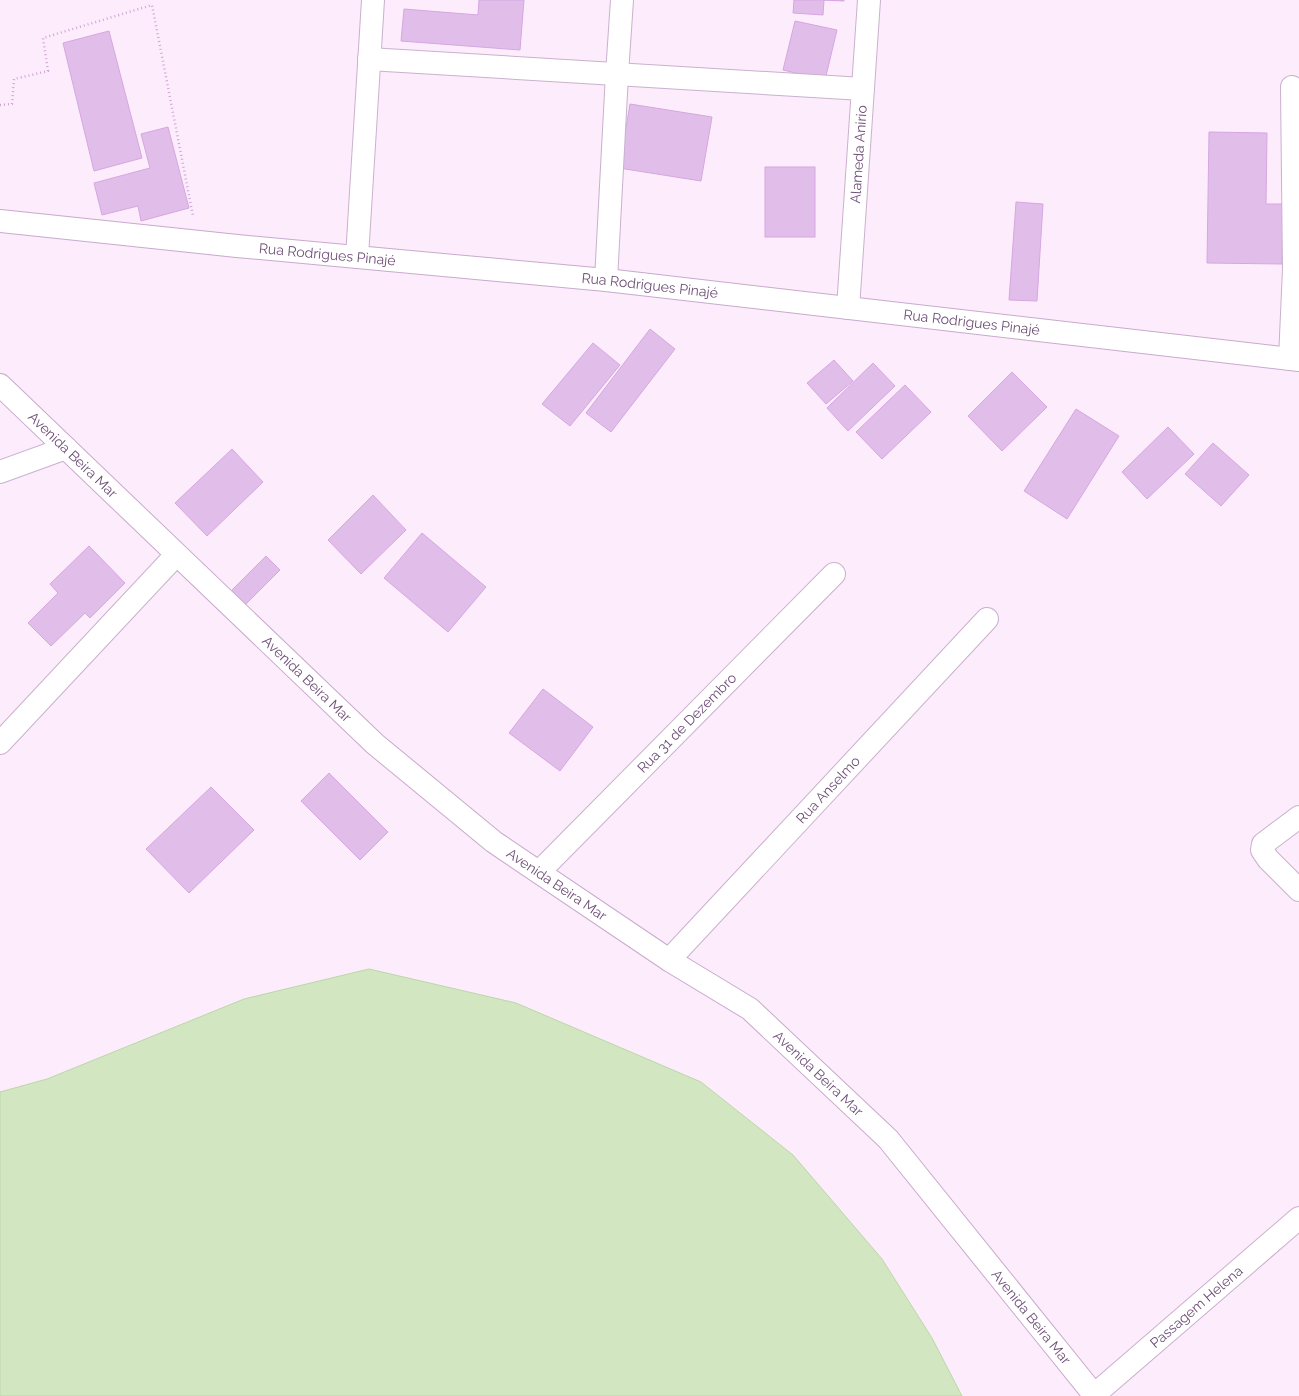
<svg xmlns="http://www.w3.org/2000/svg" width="1299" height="1396" font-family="Raleway,sans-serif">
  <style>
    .water { fill: #d1e6c1; stroke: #bcd7a7 }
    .building { fill: #e1bee9; stroke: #d6a6e2 }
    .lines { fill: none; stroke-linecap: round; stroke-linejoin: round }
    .street-casing { stroke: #cab1ce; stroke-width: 24 }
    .secondary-casing { stroke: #c8aacd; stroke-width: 24 }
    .path { stroke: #cda7d6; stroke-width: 2.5; stroke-dasharray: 1 3; stroke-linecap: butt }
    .street { stroke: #fff; stroke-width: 22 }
    .secondary { stroke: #fff; stroke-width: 22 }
    .labels { text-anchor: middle; stroke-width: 3; stroke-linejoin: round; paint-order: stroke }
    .street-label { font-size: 14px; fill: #6e4f77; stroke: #fef3fe }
  </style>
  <rect width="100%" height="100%" fill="#fcecfc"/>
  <polygon class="water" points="369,969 516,1003 701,1082 793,1155 882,1259 932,1338 962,1396 0,1396 0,1092 47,1079 244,999"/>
  <g class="building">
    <polygon points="479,0 524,0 520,50 401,41 404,9 478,15"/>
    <polygon points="794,0 844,0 844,1 824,0 823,15 793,13"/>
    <polygon points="795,21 837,30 825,80 783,70"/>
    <polygon points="109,31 142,158 94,171 63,43"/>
    <polygon points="630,104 712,117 701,181 619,168"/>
    <polygon points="168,127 189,208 141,221 138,206 102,215 94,183 150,168 141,134"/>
    <polygon points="1209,132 1267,133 1266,204 1283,204 1282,264 1207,263"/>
    <rect x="765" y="167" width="50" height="70"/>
    <polygon points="1016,202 1043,204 1037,301 1009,300"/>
    <polygon points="650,329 675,349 611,432 586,413"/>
    <polygon points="593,343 620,365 570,426 542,404"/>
    <polygon points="834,360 853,381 826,404 807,383"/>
    <polygon points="873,363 895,386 848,431 827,408"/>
    <polygon points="1012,372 1047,407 1002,451 968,416"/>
    <polygon points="905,385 931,412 882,459 856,432"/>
    <polygon points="1076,409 1119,436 1067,519 1024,491"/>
    <polygon points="1168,427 1194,454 1147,499 1122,472"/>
    <polygon points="1213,443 1249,475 1221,506 1185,474"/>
    <polygon points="232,449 263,482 207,536 175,503"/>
    <polygon points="373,495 406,530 361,574 328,540"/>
    <polygon points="422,533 486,587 448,632 384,578"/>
    <polygon points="89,546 125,583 90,618 85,613 51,646 28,623 58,593 50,584"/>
    <polygon points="266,556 280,570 245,605 231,591"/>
    <polygon points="543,689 593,727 560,771 509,733"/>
    <polygon points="329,773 388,832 360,860 301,801"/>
    <polygon points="211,787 254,830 189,893 146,849"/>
  </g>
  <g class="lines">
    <defs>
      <g id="street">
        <polyline points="369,59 863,89"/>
        <polyline points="357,257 373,0"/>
        <polyline points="606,280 617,74 622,0"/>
        <path id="s1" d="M848 308 869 0"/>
        <polyline points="1290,359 1294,269 1292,87"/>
        <polyline points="0,472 66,448"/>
        <polyline points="0,743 176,555"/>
        <polyline points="1299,817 1263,844 1262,850 1268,859 1299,890"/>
        <path id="s2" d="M539 872 834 574"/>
        <path id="s3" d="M669 960 987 619"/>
        <path id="s4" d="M1094 1395 1299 1218"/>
      </g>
      <g id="secondary">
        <path id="s5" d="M0 221 237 246 606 280 1299 360"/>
        <path id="s6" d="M0 385 375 744 494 842 669 960 750 1009 888 1139 1095 1396"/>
      </g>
    </defs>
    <use href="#street" class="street-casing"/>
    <use href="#secondary" class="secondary-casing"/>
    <polyline class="path" points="0,105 12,104 14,79 48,71 43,38 152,5 193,216"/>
    <use href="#street" class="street"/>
    <use href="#secondary" class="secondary"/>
  </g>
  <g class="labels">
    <g class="street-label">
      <text dy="5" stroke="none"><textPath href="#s1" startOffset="154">Alameda Anirio</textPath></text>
      <text dy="5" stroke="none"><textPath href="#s5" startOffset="329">Rua Rodrigues Pinajé</textPath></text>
      <text dy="5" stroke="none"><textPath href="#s5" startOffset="653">Rua Rodrigues Pinajé</textPath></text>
      <text dy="5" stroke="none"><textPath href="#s5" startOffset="977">Rua Rodrigues Pinajé</textPath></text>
      <text dy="5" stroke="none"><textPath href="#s6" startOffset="101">Avenida Beira Mar</textPath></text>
      <text dy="5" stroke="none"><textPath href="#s6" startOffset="425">Avenida Beira Mar</textPath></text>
      <text dy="5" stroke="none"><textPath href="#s2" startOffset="210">Rua 31 de Dezembro</textPath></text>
      <text dy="5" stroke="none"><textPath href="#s3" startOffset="233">Rua Anselmo</textPath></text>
      <text dy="5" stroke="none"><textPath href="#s6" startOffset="749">Avenida Beira Mar</textPath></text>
      <text dy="5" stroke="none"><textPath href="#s6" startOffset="1073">Avenida Beira Mar</textPath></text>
      <text dy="5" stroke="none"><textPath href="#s4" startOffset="135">Passagem Helena</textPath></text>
      <text dy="5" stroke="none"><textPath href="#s6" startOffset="1397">Avenida Beira Mar</textPath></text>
    </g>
  </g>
</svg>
